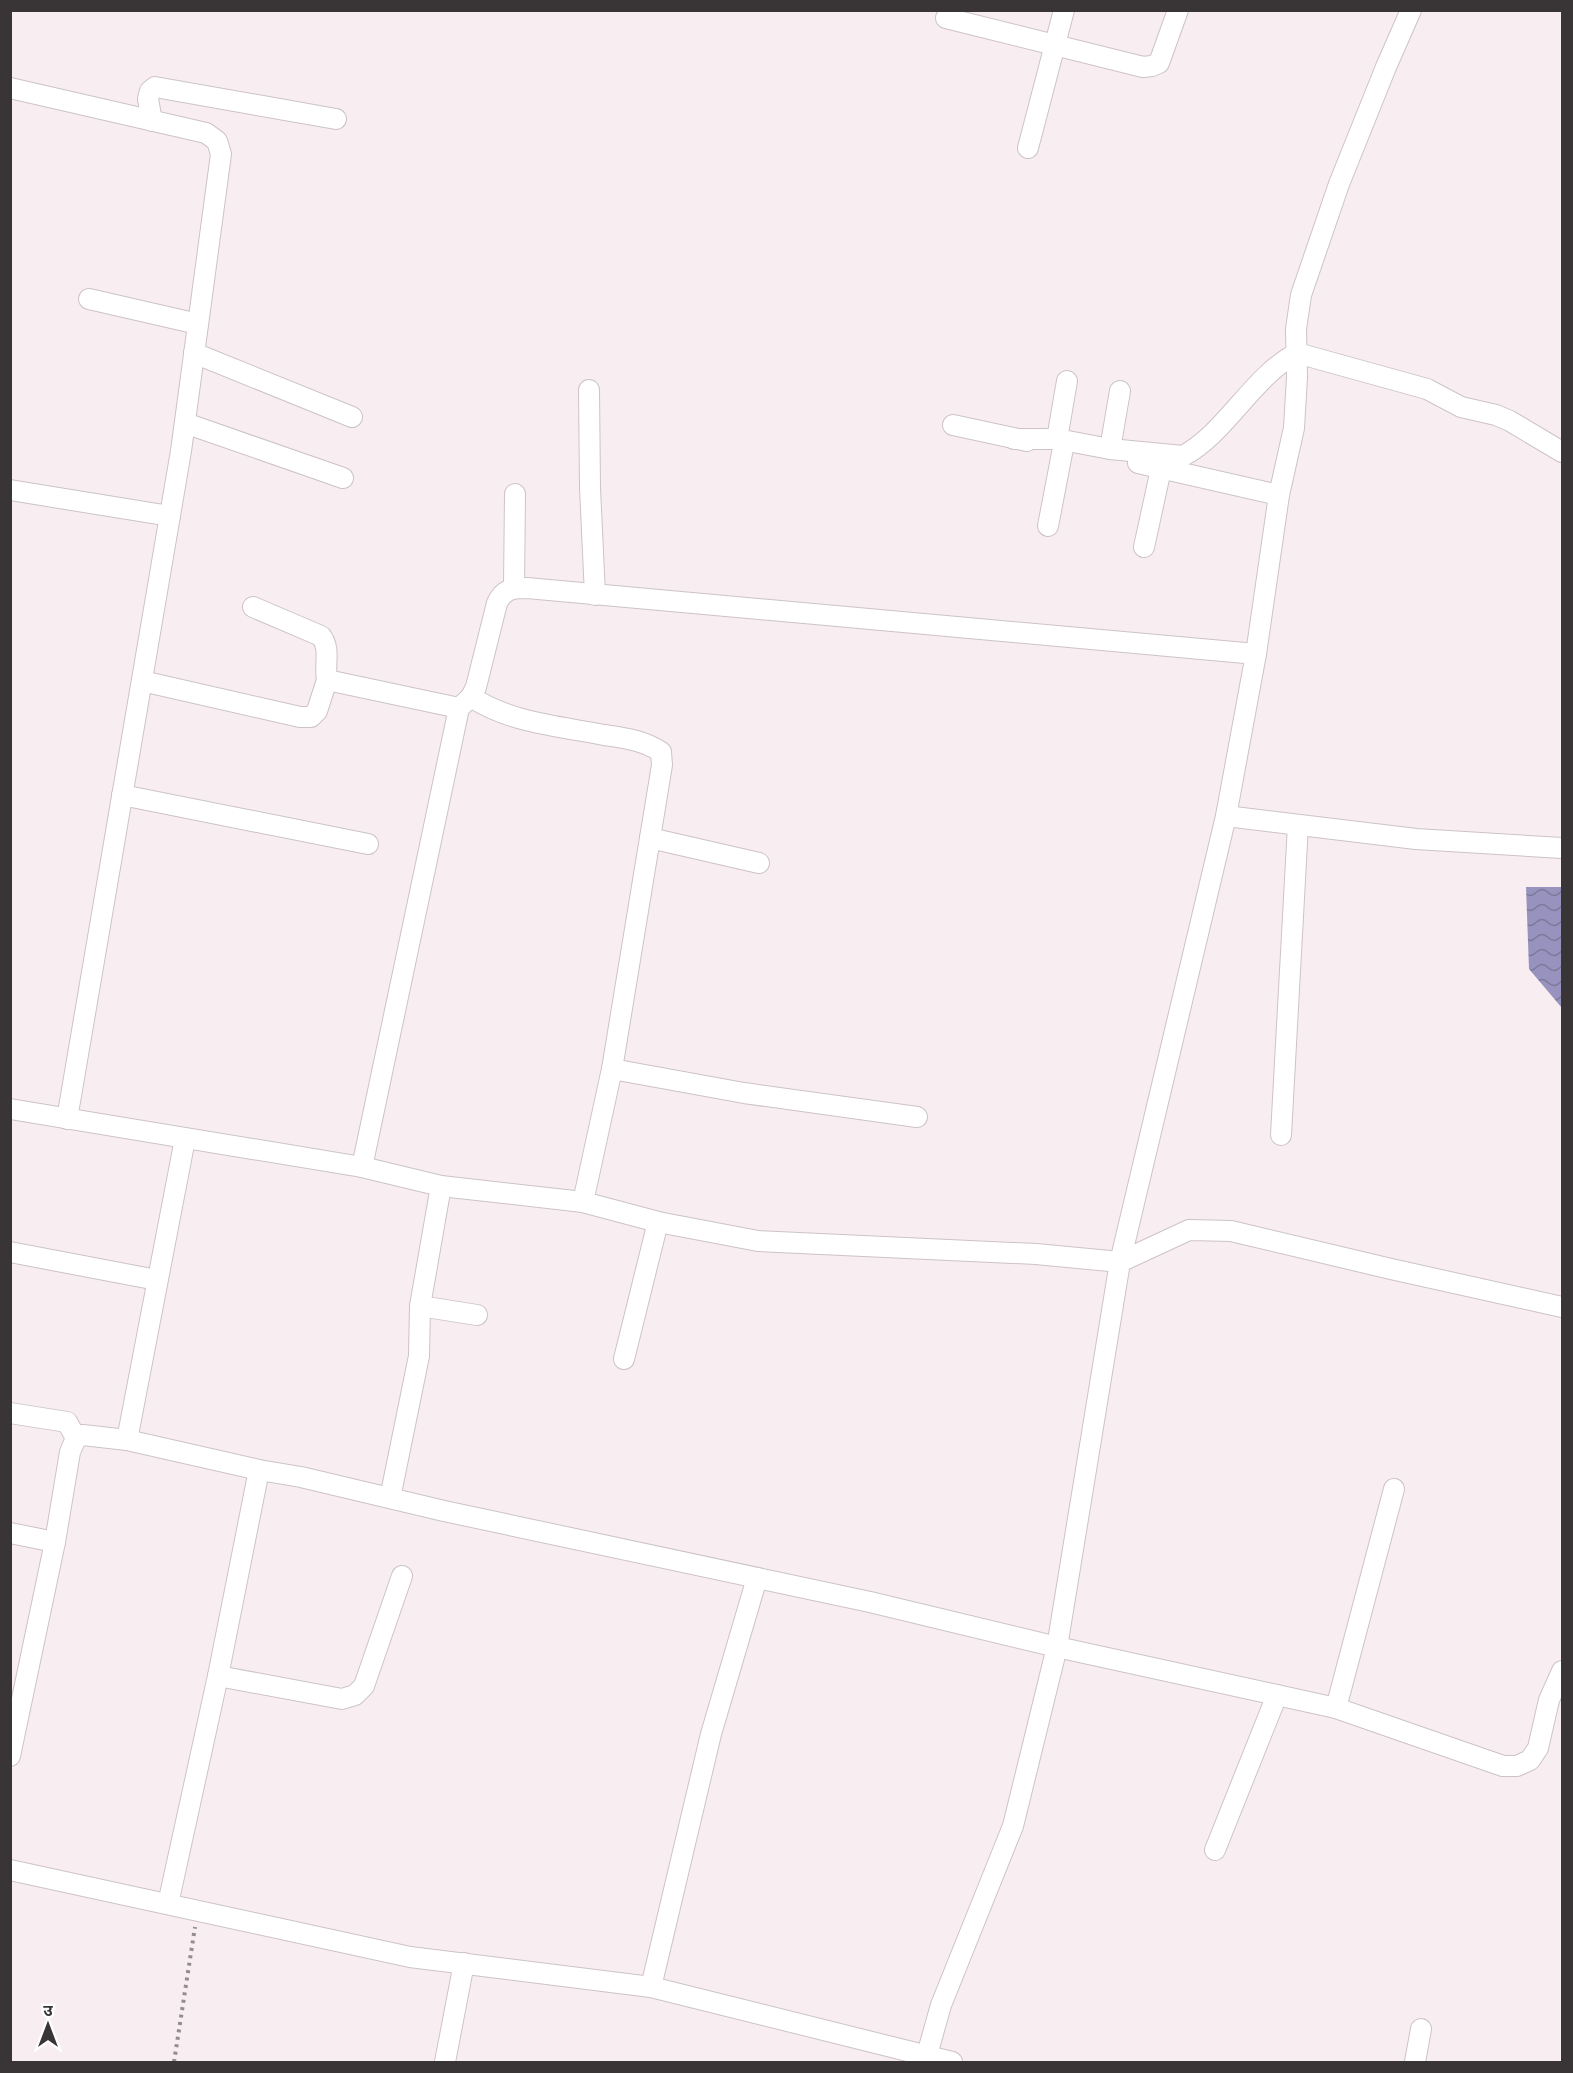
<svg xmlns="http://www.w3.org/2000/svg" width="1573" height="2073" font-family="'Open Sans','Noto Sans Devanagari',sans-serif">
  <style>
    .water { fill: url(#water-waves) }
    .lines { fill: none; stroke-linecap: round; stroke-linejoin: round }
    .street-casing { stroke: #cdc3c7; stroke-width: 22 }
    .path { stroke: #948d90; stroke-width: 4; stroke-dasharray: 3 4.5; stroke-linecap: butt }
    .street { stroke: #fff; stroke-width: 20 }
  </style>
  <defs>
    <pattern id="water-waves" width="16" height="10" patternUnits="userSpaceOnUse" patternTransform="scale(1.5)"><rect width="16" height="10" fill="#9793be"/><path d="M0 5q4-4 8 0t8 0" fill="none" stroke="#7c799b"/></pattern>
  </defs>
  <rect width="100%" height="100%" fill="#f8eef2"/>
  <polygon class="water" points="1526,887 1562,887 1562,1008 1529,969"/>
  <g class="lines">
    <defs>
      <g id="street">
        <polyline points="946,18 1143,67 1152,66 1159,63 1178,10"/>
        <polyline points="10,88 206,133 217,141 221,154 181,451 67,1119"/>
        <polyline points="152,121 148,99 150,91 155,87 336,119"/>
        <polyline points="1028,148 1064,10"/>
        <polyline points="89,299 198,324"/>
        <polyline points="194,353 352,417"/>
        <polyline points="589,390 590,488 595,595"/>
        <polyline points="185,423 343,478"/>
        <polyline points="953,425 1027,441"/>
        <path d="M1014 439H1057L1110 449 1183 456C1226 433 1253 376 1297 353L1427 389 1461 407 1496 415 1510 421 1562 452"/>
        <polyline points="1057,439 1067,381"/>
        <polyline points="1110,449 1120,391"/>
        <polyline points="1138,463 1279,495"/>
        <polyline points="10,490 170,516"/>
        <polyline points="1048,526 1063,448"/>
        <polyline points="1144,547 1161,469"/>
        <polyline points="514,588 515,494"/>
        <path d="M253 607 321 636C331 649 324 664 327 680L459 708"/>
        <polyline points="142,681 300,717 311,717 317,711 327,680"/>
        <path d="M471 697C511 723 558 726 604 735 624 738 643 740 661 752L662 765 612 1069 583 1202"/>
        <polyline points="122,795 368,844"/>
        <polyline points="1226,816 1416,839 1562,848"/>
        <polyline points="650,838 759,863"/>
        <polyline points="612,1069 744,1093 917,1117"/>
        <polyline points="10,1109 362,1167 441,1186 583,1202 658,1222 758,1241 1036,1254 1120,1262 1189,1230 1231,1231 1391,1269 1562,1307"/>
        <polyline points="1281,1135 1298,825"/>
        <path d="M362 1167 459 708 471 697 476 687 497 603C504 589 512 588 527 588L1256 654"/>
        <polyline points="10,1252 157,1280"/>
        <polyline points="420,1306 477,1315"/>
        <polyline points="624,1359 658,1222"/>
        <polyline points="10,1413 67,1422 76,1438"/>
        <polyline points="127,1440 185,1139"/>
        <polyline points="390,1498 419,1356 420,1306 441,1186"/>
        <polyline points="10,1533 55,1542"/>
        <polyline points="218,1676 342,1699 355,1695 364,1686 402,1576"/>
        <polyline points="1336,1708 1394,1489"/>
        <polyline points="10,1756 55,1542 70,1452 76,1438 83,1435 127,1440 259,1470 301,1477 444,1511 870,1602 1057,1647 1336,1708 1503,1766 1517,1766 1530,1760 1538,1748 1549,1700 1562,1671"/>
        <polyline points="1215,1850 1277,1695"/>
        <polyline points="10,1870 410,1957 651,1987 952,2062"/>
        <polyline points="168,1904 218,1676 259,1470"/>
        <polyline points="651,1987 711,1734 757,1578"/>
        <polyline points="445,2062 464,1963"/>
        <polyline points="925,2062 941,2005 1013,1826 1057,1647 1120,1262 1226,816 1256,654 1279,495 1294,428 1297,377 1296,329 1301,295 1339,184 1386,67 1411,10"/>
        <polyline points="1415,2062 1421,2029"/>
      </g>
    </defs>
    <use href="#street" class="street-casing"/>
    <polyline class="path" points="174,2062 195,1927"/>
    <use href="#street" class="street"/>
  </g>
  <rect width="1573" height="2073" fill="none" stroke="#393537" stroke-width="24"/>
  <g transform="translate(48 2025)" stroke="#ffffff" stroke-width="4.5" paint-order="stroke">
  <path d="M0-4.5L10 22L0 15L-10 22Z" fill="#393537"/>
  <text y="-9" font-size="16" font-weight="bold" text-anchor="middle" fill="#393537">उ</text>
  </g>
</svg>
